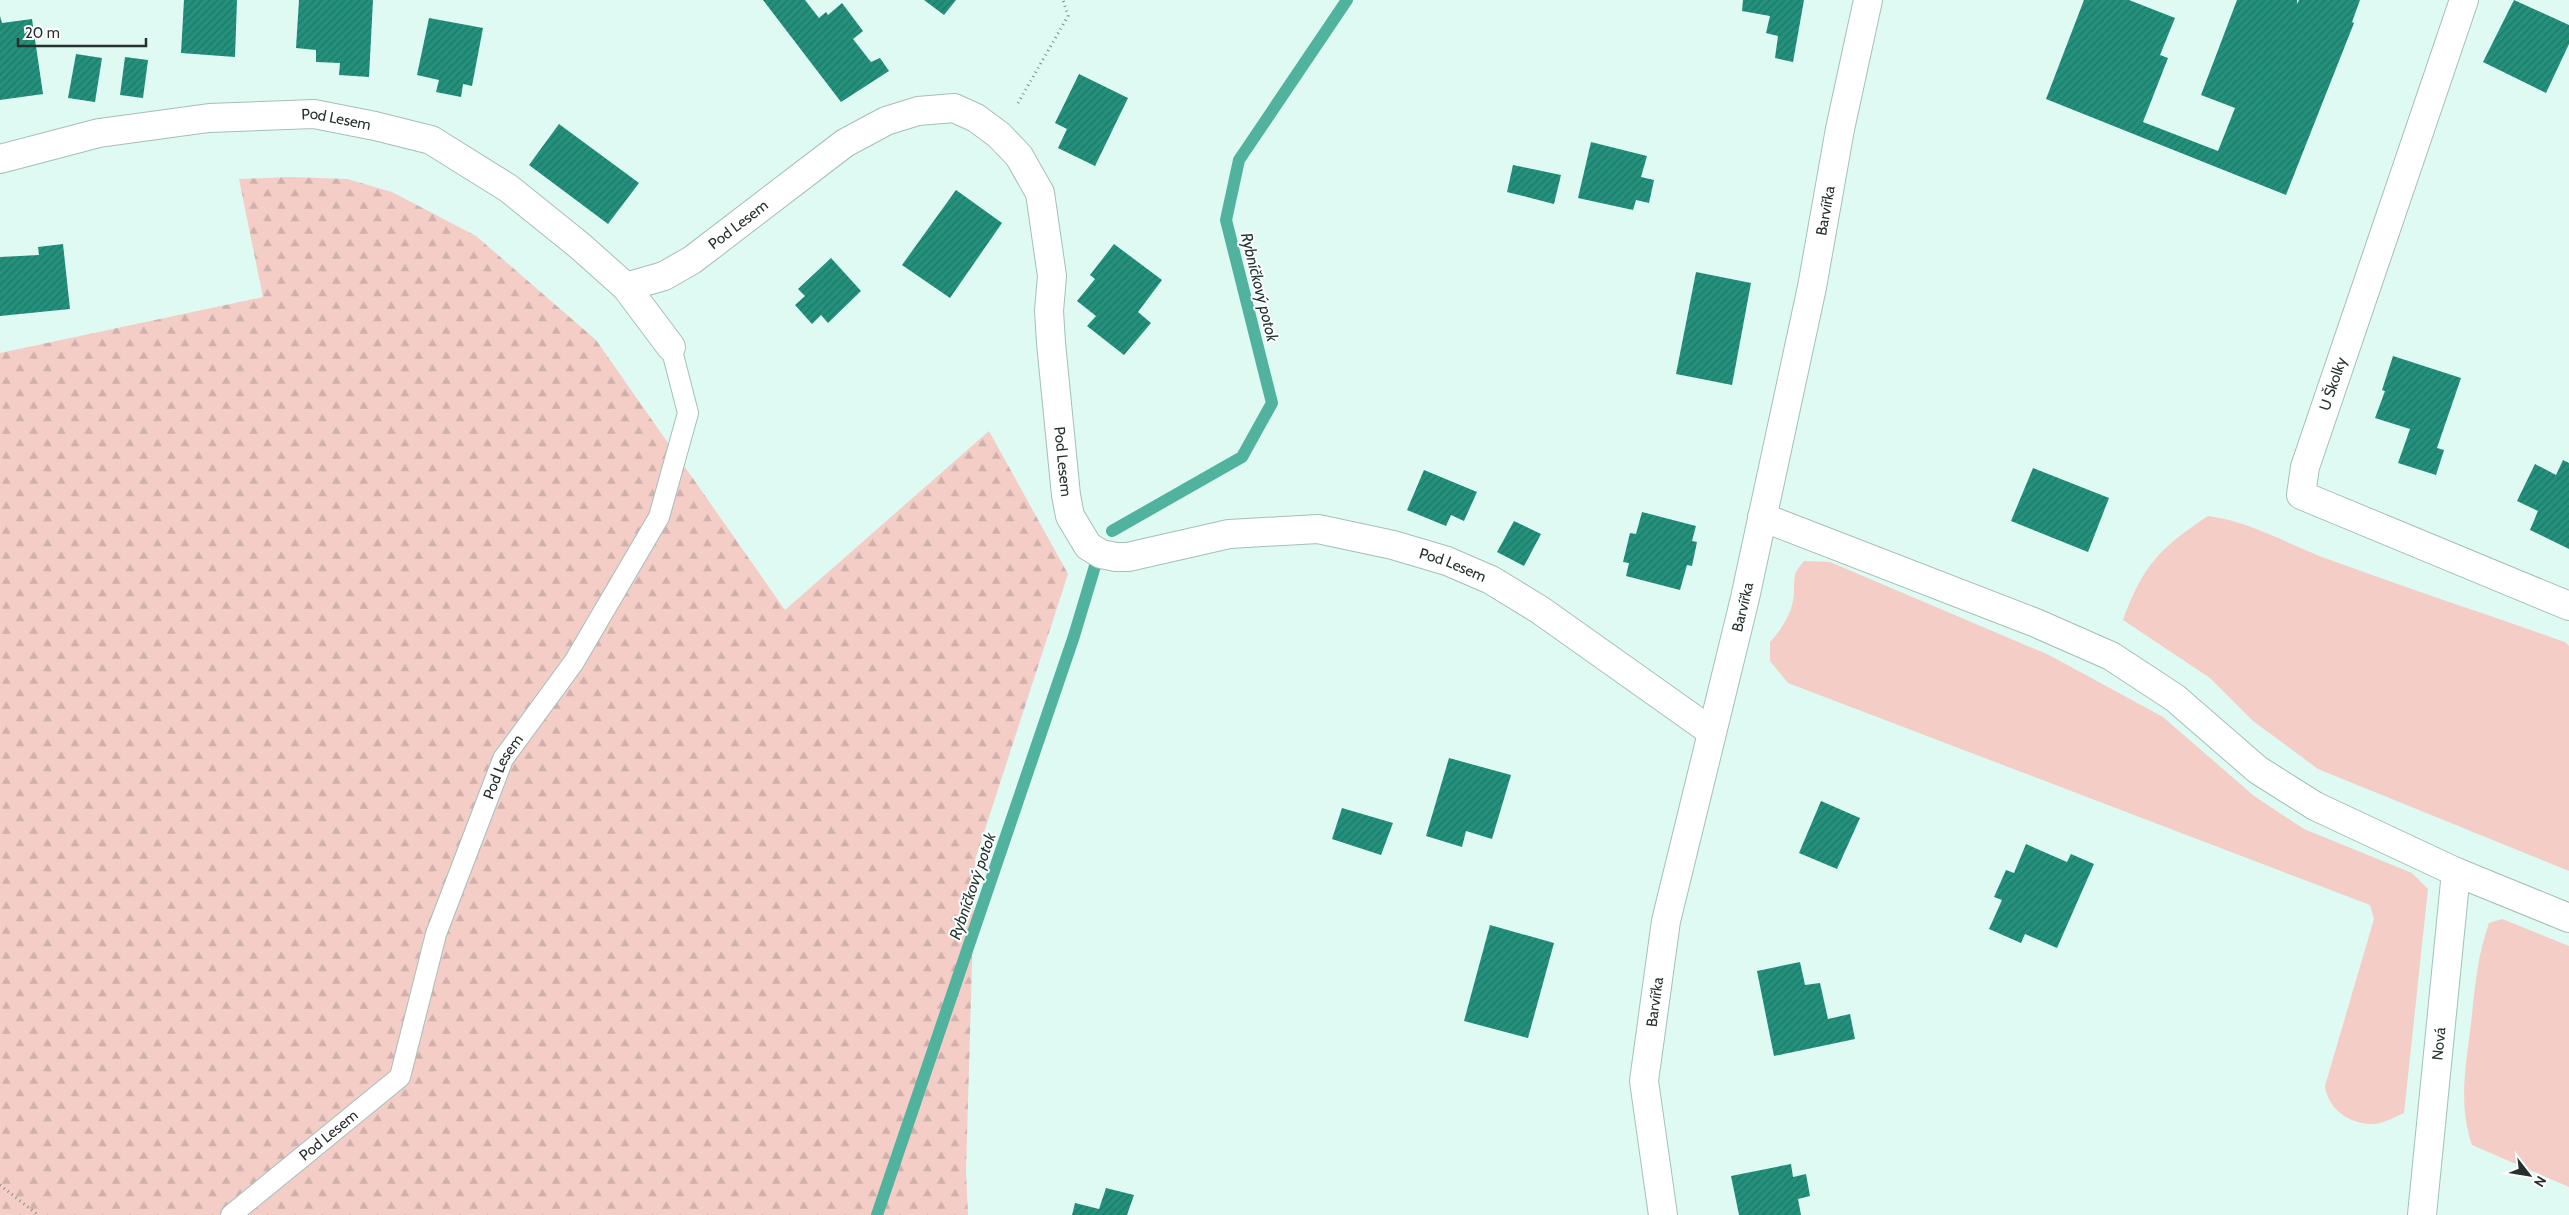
<svg xmlns="http://www.w3.org/2000/svg" width="2569" height="1215" font-family="Cabin,sans-serif">
  <style>
    .grass { fill: #f3cdc6 }
    .forest { fill: url(#forest-firs) }
    .lines { fill: none; stroke-linecap: round; stroke-linejoin: round }
    .stream { stroke: #51b29d; stroke-width: 12 }
    .building { fill: url(#building-hatch) }
    .service-casing { stroke: #a5bfb8; stroke-width: 22 }
    .minor-casing { stroke: #a5bfb8; stroke-width: 30 }
    .path { stroke: #7f918c; stroke-width: 3; stroke-dasharray: 1 4; stroke-linecap: butt }
    .service { stroke: #fff; stroke-width: 20 }
    .minor { stroke: #fff; stroke-width: 28 }
    .labels { text-anchor: middle; stroke-width: 4; stroke-linejoin: round; paint-order: stroke }
    .street-label { font-size: 15px; fill: #26302d; stroke: #fff }
    .water-label { font-size: 16px; font-style: italic; fill: #1d342f; stroke: #fff }
  </style>
  <defs>
    <pattern id="forest-firs" width="22" height="20" patternUnits="userSpaceOnUse" patternTransform="scale(1.25)"><rect width="22" height="20" fill="#f3cdc6"/><path d="M5 1l3.5 6h-7zM16 11l3.5 6h-7z" fill="#d0b0aa"/></pattern>
    <pattern id="building-hatch" width="6" height="6" patternUnits="userSpaceOnUse" patternTransform="scale(1.25)"><rect width="6" height="6" fill="#24917d"/><path d="M-1 1l2-2M0 6l6-6M5 7l2-2" fill="none" stroke="#1f7767"/></pattern>
  </defs>
  <rect width="100%" height="100%" fill="#dffaf2"/>
  <g class="grass">
    <path d="M2208 516C2254 522 2292 547 2336 562 2412 590 2489 615 2565 642L2569 646V871L2318 769 2253 721 2210 678 2123 620C2143 565 2160 548 2208 516Z"/>
    <path d="M1804 561 1830 562 2049 655 2163 717 2254 796 2304 829 2412 873 2428 889 2404 1113C2395 1117 2380 1125 2371 1124 2347 1123 2328 1108 2325 1086L2374 919 2370 905 1788 683 1770 661V642C1782 629 1793 612 1794 593 1795 576 1792 575 1804 561Z"/>
    <path d="M2502 919 2569 946V1187L2472 1145C2458 1105 2466 1064 2471 1024 2475 988 2477 957 2489 923Z"/>
  </g>
  <polygon class="forest" points="289,177 347,179 392,192 476,236 596,340 785,610 989,431 1068,574 975,860 966,1171 968,1215 0,1215 0,353 263,297 239,179"/>
  <g class="lines">
    <g class="stream">
      <polyline points="1112,531 1242,457 1272,403 1226,220 1239,160 1347,0"/>
      <polyline points="877,1215 1074,636 1095,566"/>
    </g>
  </g>
  <g class="building">
    <polygon points="184,0 237,0 235,57 181,53"/>
    <polygon points="299,0 373,0 369,77 339,75 340,63 316,62 316,50 296,48"/>
    <polygon points="763,0 805,0 819,18 826,12 828,15 842,3 863,31 853,39 871,62 880,58 889,71 841,102"/>
    <polygon points="924,0 956,0 944,15"/>
    <polygon points="1743,0 1804,0 1793,62 1775,58 1778,36 1766,33 1770,16 1742,11"/>
    <polygon points="2084,0 2129,0 2175,18 2160,55 2168,58 2143,122 2218,151 2235,108 2201,95 2237,0 2297,0 2297,4 2299,0 2360,0 2352,22 2354,23 2286,195 2046,99"/>
    <polygon points="2514,0 2569,25 2569,44 2546,93 2483,62"/>
    <polygon points="0,16 2,23 32,19 43,94 0,100"/>
    <polygon points="429,18 483,28 472,86 463,84 461,97 436,92 439,80 417,75"/>
    <polygon points="76,54 102,58 95,102 68,98"/>
    <polygon points="125,57 148,60 143,98 120,95"/>
    <polygon points="1079,74 1128,98 1095,166 1058,148 1067,129 1055,123"/>
    <polygon points="559,124 639,183 608,224 529,165"/>
    <polygon points="1591,142 1647,156 1641,177 1654,180 1649,203 1636,200 1633,210 1578,198"/>
    <polygon points="1513,165 1561,175 1554,204 1507,192"/>
    <polygon points="956,190 1002,223 950,298 902,265"/>
    <polygon points="63,244 70,309 0,316 0,257 39,255 38,247"/>
    <polygon points="1114,244 1162,280 1138,312 1151,323 1124,355 1087,326 1096,316 1077,301 1095,279 1090,275"/>
    <polygon points="831,258 861,291 828,323 821,315 812,324 795,305 805,296 798,289"/>
    <polygon points="1696,272 1751,283 1732,385 1676,374"/>
    <polygon points="2393,356 2461,378 2437,448 2444,450 2436,475 2398,463 2410,429 2375,418 2385,391 2382,390"/>
    <polygon points="2563,460 2569,463 2569,549 2530,530 2538,511 2517,501 2535,464 2556,475"/>
    <polygon points="2033,468 2109,498 2088,552 2011,521"/>
    <polygon points="1424,470 1477,492 1464,521 1451,515 1446,526 1407,510"/>
    <polygon points="1642,512 1696,526 1692,541 1697,542 1692,566 1687,565 1680,590 1626,576 1629,563 1623,562 1630,533 1636,534"/>
    <polygon points="1514,521 1541,534 1524,566 1497,552"/>
    <polygon points="1449,758 1511,775 1492,839 1466,831 1462,847 1426,836"/>
    <polygon points="1821,801 1860,818 1837,869 1799,853"/>
    <polygon points="1342,808 1393,823 1381,855 1332,839"/>
    <polygon points="2026,844 2067,862 2071,854 2094,864 2057,948 2025,934 2021,943 1989,929 2002,900 1994,897 2006,870 2014,873"/>
    <polygon points="1490,925 1554,943 1528,1038 1464,1021"/>
    <polygon points="1800,962 1805,985 1820,983 1828,1019 1850,1014 1855,1039 1774,1056 1757,971"/>
    <polygon points="1791,1164 1793,1177 1806,1174 1810,1196 1798,1199 1801,1215 1739,1215 1731,1176"/>
    <polygon points="1106,1188 1134,1195 1127,1215 1072,1215 1075,1203 1099,1209"/>
  </g>
  <g class="lines">
    <defs>
      <g id="service">
        <path id="s1" d="M231 1215 400 1077 436 934 503 759 574 662 659 517 688 413 671 347"/>
      </g>
      <g id="minor">
        <polyline points="2464,0 2305,467 2301,495 2569,606"/>
        <path id="s2" d="M0 159 99 133 209 118 314 114 375 126 431 140 508 188 580 246 626 287 671 347"/>
        <path id="s3" d="M626 287 664 276 692 260 845 143 886 121 918 111 954 108 976 118 999 135 1019 156 1040 193 1052 276 1049 311 1051 343 1066 495 1070 516 1088 546 1101 554 1116 557H1128L1229 534 1318 529 1393 545 1447 561 1491 580 1540 610 1712 732"/>
        <polyline points="1762,517 2036,623 2111,656 2175,698 2258,770 2315,806 2456,872 2569,918"/>
        <path id="s4" d="M1663 1215 1644 1081 1666 921 1745 598 1812 287 1840 129 1868 0"/>
        <path id="s5" d="M2422 1215 2456 872"/>
      </g>
    </defs>
    <use href="#service" class="service-casing"/>
    <use href="#minor" class="minor-casing"/>
    <g class="path">
      <polyline points="1018,103 1068,16 1063,0"/>
      <polyline points="0,1185 38,1215"/>
    </g>
    <use href="#service" class="service"/>
    <use href="#minor" class="minor"/>
  </g>
  <g class="labels">
    <g class="street-label">
      <text dy="5" stroke="none"><textPath href="#s2" startOffset="341">Pod Lesem</textPath></text>
      <text dy="5" stroke="none"><textPath href="#s4" startOffset="1025">Barvířka</textPath></text>
      <text dy="5" stroke="none"><textPath href="#s3" startOffset="130">Pod Lesem</textPath></text>
      <text transform="translate(2333 384) rotate(-71)" y="5">U Školky</text>
      <text dy="5" stroke="none"><textPath href="#s3" startOffset="775">Pod Lesem</textPath></text>
      <text dy="5" stroke="none"><textPath href="#s3" startOffset="1240">Pod Lesem</textPath></text>
      <text dy="5" stroke="none"><textPath href="#s4" startOffset="620">Barvířka</textPath></text>
      <text dy="5" stroke="none"><textPath href="#s1" startOffset="546">Pod Lesem</textPath></text>
      <text dy="5" stroke="none"><textPath href="#s4" startOffset="215">Barvířka</textPath></text>
      <text dy="5" stroke="none"><textPath href="#s5" startOffset="172">Nová</textPath></text>
      <text dy="5" stroke="none"><textPath href="#s1" startOffset="126">Pod Lesem</textPath></text>
    </g>
    <g class="water-label">
      <text transform="translate(1260 287) rotate(76)" y="6">Rybníčkový potok</text>
      <text transform="translate(972 886) rotate(-71)" y="6">Rybníčkový potok</text>
    </g>
  </g>
  <g transform="translate(2529 1175) rotate(121)" stroke="#ffffff" stroke-width="4" paint-order="stroke">
  <path d="M0-4L9 19L0 12L-9 19Z" fill="#26302d"/>
  <text y="-8" font-size="14" font-weight="bold" text-anchor="middle" fill="#26302d">N</text>
  </g>
  <path d="M18 38v8h128v-8" fill="none" stroke="#26302d" stroke-width="2.5"/>
  <text x="25" y="38" font-size="15" fill="#26302d" stroke="#ffffff" stroke-width="4" paint-order="stroke">20 m</text>
</svg>
